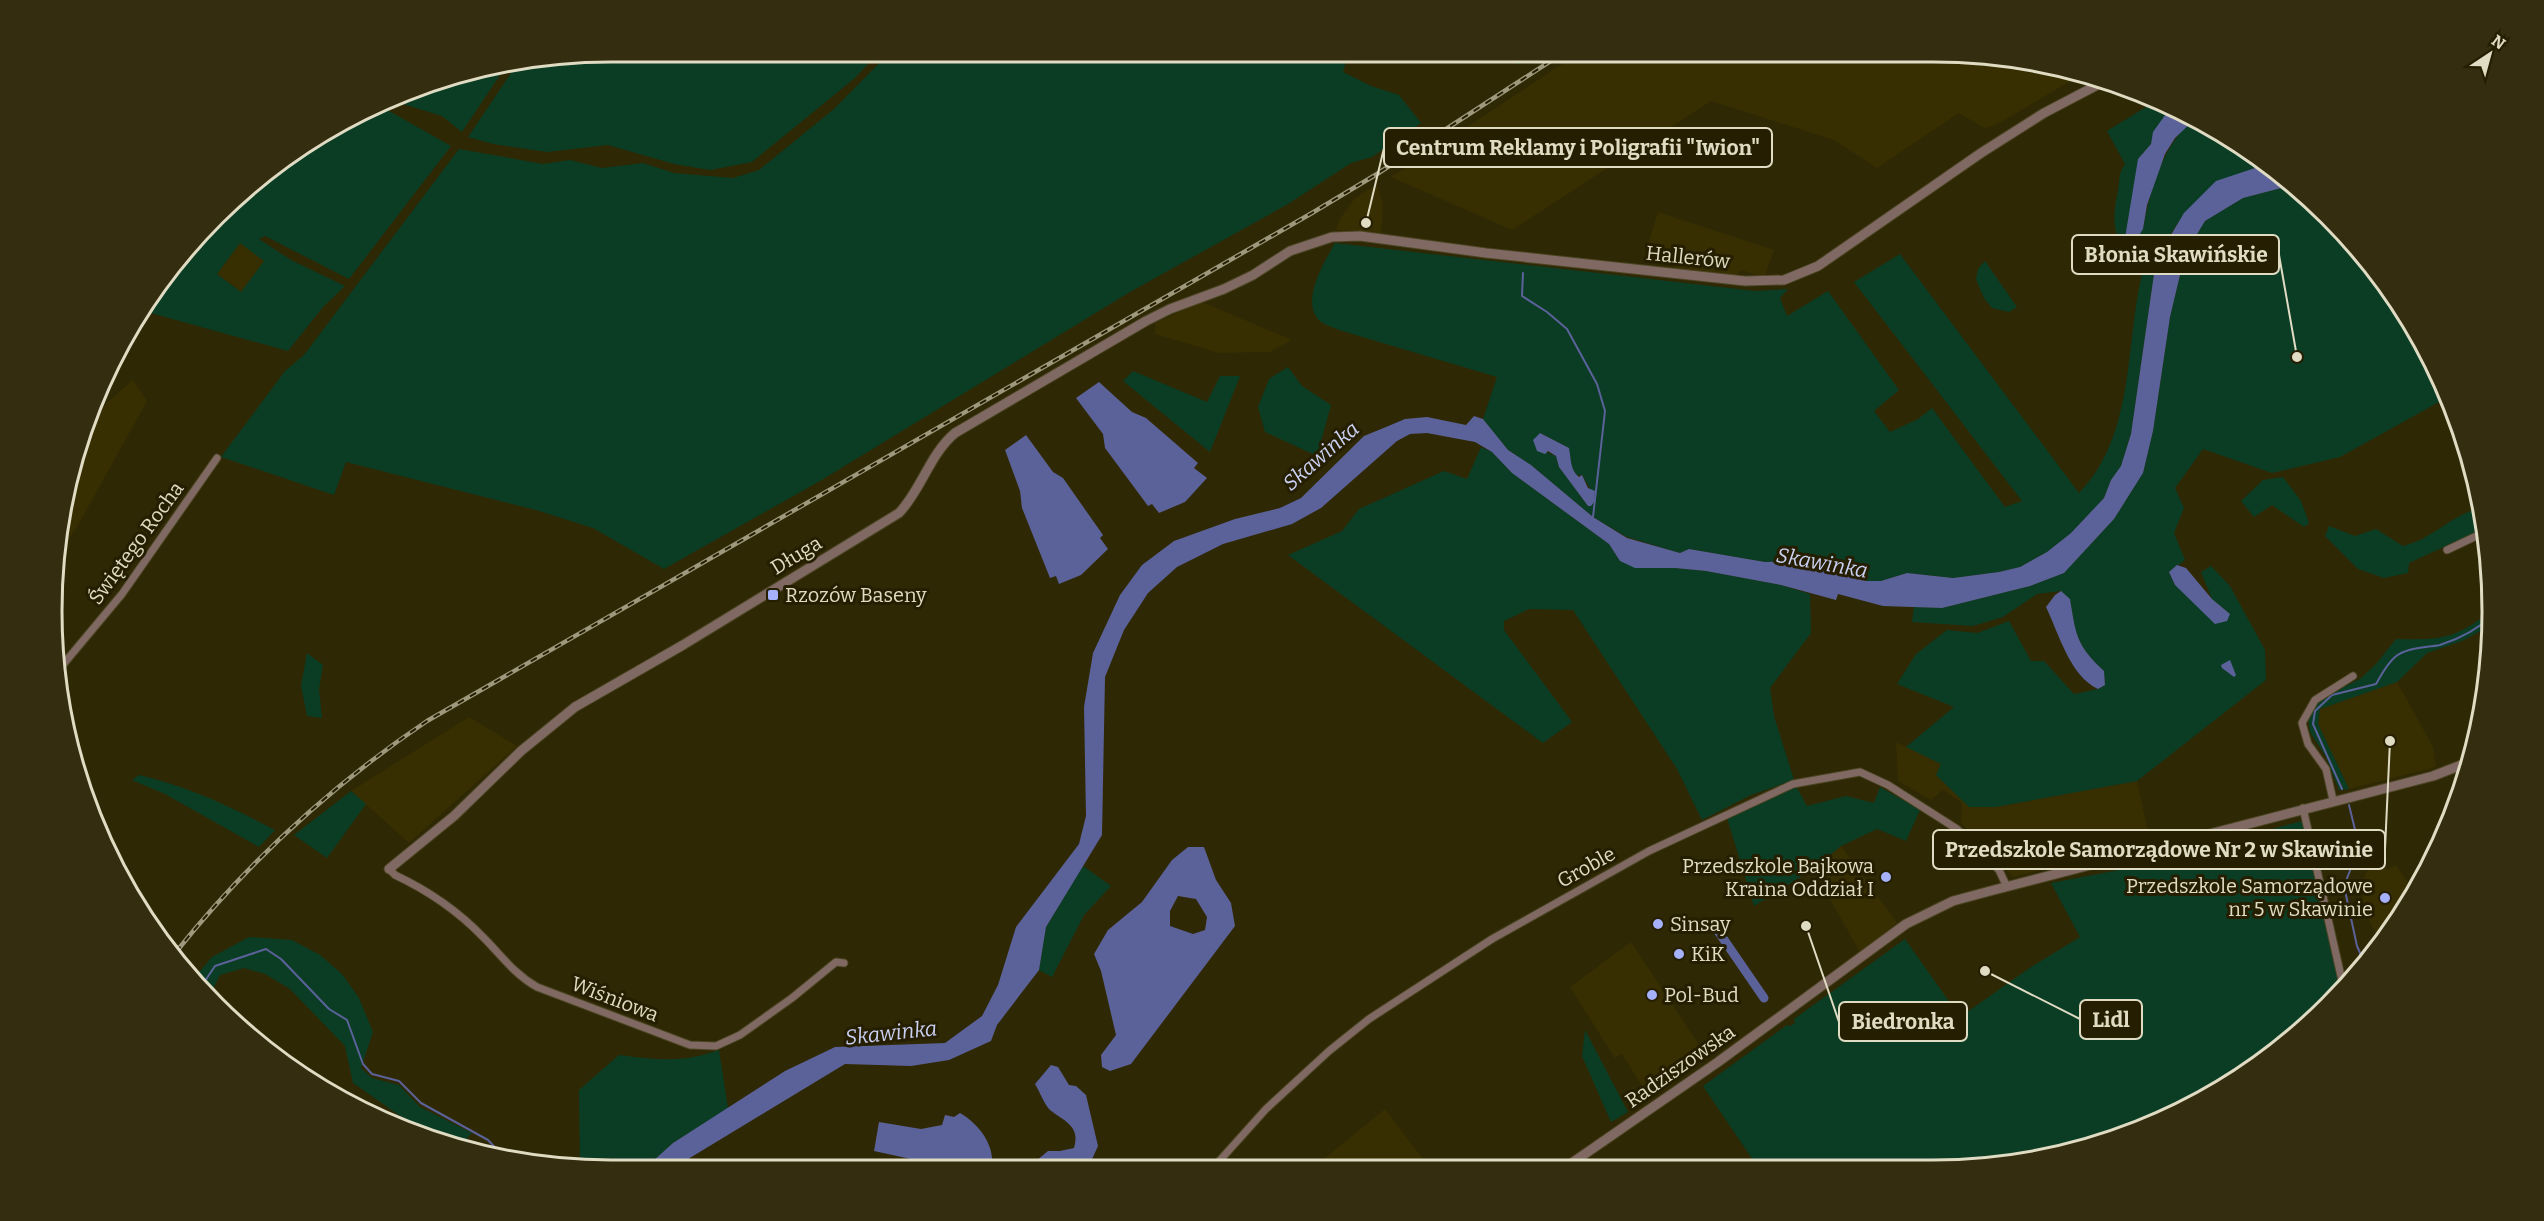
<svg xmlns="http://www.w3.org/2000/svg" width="2544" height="1221" font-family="Bitter,serif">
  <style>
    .built { fill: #372e02 }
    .green { fill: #0b3d25; fill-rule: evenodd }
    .water { fill: #5b6299; fill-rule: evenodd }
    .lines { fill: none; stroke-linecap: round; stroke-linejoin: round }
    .stream { stroke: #5b6299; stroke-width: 2 }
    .canal { stroke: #5b6299; stroke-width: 9 }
    .minor-casing { stroke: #4b4523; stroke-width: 9 }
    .tertiary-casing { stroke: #4b4523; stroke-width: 11 }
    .minor { stroke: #7f6962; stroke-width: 7 }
    .tertiary { stroke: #7f6962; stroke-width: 9 }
    .rail-casing { stroke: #9e987c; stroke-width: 4.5 }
    .rail { stroke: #251e00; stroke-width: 2; stroke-dasharray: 7; stroke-linecap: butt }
    .poi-dot { fill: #a6b1fc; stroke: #251e00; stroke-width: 2 }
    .labels { text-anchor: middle; stroke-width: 6; stroke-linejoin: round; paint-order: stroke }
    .street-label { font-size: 20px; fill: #e0dbc3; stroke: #251e00 }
    .poi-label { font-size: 20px; fill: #e0dbc3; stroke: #251e00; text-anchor: start }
    .water-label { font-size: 21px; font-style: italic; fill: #cbd1f3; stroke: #251e00 }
    .rim { fill: none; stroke: #e0dbc3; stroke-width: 3 }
    .leader { fill: none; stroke: #e0dbc3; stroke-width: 2 }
    .callout-dot { fill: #e0dbc3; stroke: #251e00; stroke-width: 2 }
    .callout { fill: #251e00; stroke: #e0dbc3; stroke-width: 2 }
    .callout-label { font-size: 21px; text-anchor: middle; font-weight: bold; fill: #e0dbc3 }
  </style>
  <rect width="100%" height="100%" fill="#2f2804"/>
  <g class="built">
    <polygon points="1582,51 1934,51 2043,62 2082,74 1996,125 1984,128 1959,113 1877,168 1834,140 1711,101 1512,230 1391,177"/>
    <polygon points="1377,184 1383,204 1381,234 1336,230 1340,219 1355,198"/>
    <polygon points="1658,212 1774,250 1764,278 1742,270 1734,276 1674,269 1677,261 1646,251"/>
    <polygon points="240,243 265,261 242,292 217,274"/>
    <polygon points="1202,302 1292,340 1270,352 1219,353 1155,334 1155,323"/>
    <polygon points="133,380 147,401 77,527 60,551 62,501 83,430 95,413"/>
    <polygon points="2397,682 2433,747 2436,767 2349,789 2318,724 2320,709"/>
    <polygon points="469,717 517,746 409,843 351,791"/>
    <polygon points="1896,742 1941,764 1969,807 1996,807 2137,781 2150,841 2013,877 1961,823 1962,803 1943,790 1931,800 1898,781"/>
    <polygon points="1841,846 1897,923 1860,952 1813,869"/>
    <polygon points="2379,854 2387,869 2396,865 2413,890 2381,944 2362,906 2365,874"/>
    <polygon points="1631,942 1705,1054 1672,1074 1676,1082 1650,1099 1622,1054 1615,1058 1570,987"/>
    <polygon points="1385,1109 1429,1167 1313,1168"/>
  </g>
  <g class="green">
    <polygon points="611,51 880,51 855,78 752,162 710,170 674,164 608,145 547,152 493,144 468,137 515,67"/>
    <polygon points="891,51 1349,51 1343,72 1371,86 1399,95 1421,123 1372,157 1351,163 1288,204 1130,292 820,481 664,569 593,528 536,510 346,462 334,495 221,457 285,371 304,355 459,149 543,164 570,160 602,168 643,163 674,173 733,178 759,170 834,109"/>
    <polygon points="1465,51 1537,51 1519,64"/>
    <polygon points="504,69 462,132 442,116 393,101 430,81"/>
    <path d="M2159 99 2174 107 2168 112 2151 144 2138 159 2143 229C2149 194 2164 140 2195 119L2245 145 2267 164C2245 169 2204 196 2186 212 2182 215 2158 254 2156 260L2131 434 2121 466 2111 480 2104 498 2071 533 2047 552 2020 567 1999 572 1953 578 1907 573 1881 581H1867L1815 568 1800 561 1765 562 1689 549 1680 553 1627 537 1593 517 1531 465 1508 450 1483 419 1497 377 1339 330C1332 327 1322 324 1318 319 1301 299 1325 261 1335 243L1755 291 1788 289 1780 298 1787 316 1828 291 1899 390 1874 411 1890 432 1918 419 1932 408 2005 507 2022 501 1854 282 1900 254 2079 493C2135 436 2125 346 2142 274 2117 241 2109 233 2118 191 2120 180 2118 174 2125 164L2107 131ZM1540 433 1569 448 1570 463 1576 475H1582L1591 490 1588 506 1559 467 1556 456 1536 448Z"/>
    <path d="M382 107 451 146 349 279 265 236 259 239 291 260 345 286 323 307 288 351 140 310 145 300 270 167ZM240 243 264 261 241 292 217 274Z"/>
    <path d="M2293 185 2329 215 2399 300 2450 396 2340 457 2272 473 2203 449 2175 488 2184 508 2174 533 2185 560 2169 572 2175 585 2230 614 2212 599 2201 572 2211 566 2230 586 2265 650 2266 680 2137 781 1996 807H1969L1936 775 1941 764 1906 747 1954 707 1897 684 1916 654 1947 630 1977 633 2009 621 2031 661H2044L2074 694 2098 689 2105 685 2104 671C2076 645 2076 635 2070 599L2061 591 2037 594 2003 617 1973 626 1912 622 1914 607 1942 608 2030 586 2064 573 2114 519 2143 473 2153 431 2170 317 2185 254 2205 221 2243 198Z"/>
    <polygon points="1985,261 2017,307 2009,312 1992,308 1984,298 1976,279 1978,269"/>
    <polygon points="1288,367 1302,386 1331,405 1317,456 1265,432 1258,407 1269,379"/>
    <polygon points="1133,371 1207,402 1220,376 1240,376 1210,452 1123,381"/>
    <polygon points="1481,447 1492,452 1512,473 1609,544 1620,561 1651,568 1675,568 1706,571 1781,585 1810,594 1811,633 1770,688 1774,716 1794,780 1751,795 1702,820 1677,769 1573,610 1529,609 1504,621 1504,630 1572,722 1543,743 1288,555 1342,531 1359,509 1444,471 1467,479"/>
    <polygon points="2283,477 2301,501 2309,523 2304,527 2272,505 2254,517 2241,501 2263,480"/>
    <path d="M2483 507 2485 528 2409 563 2408 573 2384 578 2358 569 2325 536 2329 526 2355 536 2376 529 2403 546C2433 539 2452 514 2483 507Z"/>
    <path d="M2493 609 2492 624 2488 627 2462 641 2427 653 2397 682 2320 709 2318 724 2349 789 2339 790 2326 757 2310 732 2308 717 2315 701 2360 679 2376 664 2396 639C2441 640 2457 639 2493 609Z"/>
    <polygon points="307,653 323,665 319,689 322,718 307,716 301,686"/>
    <path d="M139 775C190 787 229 806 275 830L259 847 165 794 132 780Z"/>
    <polygon points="1796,786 1807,806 1846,796 1874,803 1880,787 1920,810 1906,841 1877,829 1841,846 1813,869 1754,906 1727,818"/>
    <polygon points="351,791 366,804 327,858 294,835"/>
    <polygon points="2302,821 2340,989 2274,1054 2148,1127 2007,1165 1757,1166 1703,1086 1787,1025 1790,1026 1795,1023 1794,1019 1905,939 1960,1017 2031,967 2080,937 2051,883 2119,870"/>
    <polygon points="1083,866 1111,886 1084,915 1052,977 1039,970 1046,927"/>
    <polygon points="249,937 292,940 320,955 342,974 359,998 373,1032 361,1068 372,1078 399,1085 420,1107 472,1133 463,1143 413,1125 353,1083 345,1046 290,989 265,974 244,968 220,975 209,997 194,978 212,957"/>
    <polygon points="1585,1030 1628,1112 1611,1122 1582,1056"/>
    <path d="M719 1050 728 1108 673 1143 643 1170 580 1167 579 1090 619 1055C657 1060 683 1063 719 1050Z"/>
  </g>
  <g class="water">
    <polygon points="2174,107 2195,119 2175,138 2165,154 2147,205 2143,229 2131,248 2125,238 2138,159 2151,144 2153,132 2168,111"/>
    <polygon points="2267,164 2293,185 2243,198 2205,221 2185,254 2170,317 2153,431 2143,473 2114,519 2064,573 2030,586 1942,608 1883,606 1838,594 1836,600 1781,585 1706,571 1675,568 1635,568 1620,561 1609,544 1512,473 1492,452 1475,442 1427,433 1410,434 1397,441 1321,508 1292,524 1223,544 1177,567 1148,593 1124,630 1105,677 1102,835 1046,927 1039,970 997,1025 991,1041 949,1060 911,1066 845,1064 670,1170 643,1170 673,1143 785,1071 835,1047 945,1043 982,1016 998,985 1016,927 1079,844 1086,816 1084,707 1093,653 1120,595 1142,565 1174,541 1235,519 1280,508 1301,498 1364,436 1386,427 1405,419 1427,417 1466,425 1474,416 1483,419 1508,450 1531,465 1593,517 1627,538 1680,553 1689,549 1765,562 1800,561 1815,568 1867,581 1881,581 1907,573 1953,578 1999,572 2020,567 2047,552 2071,533 2104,498 2111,480 2121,466 2131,434 2156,260 2184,213 2216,181"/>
    <polygon points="1099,382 1132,412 1146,418 1198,463 1194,468 1207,478 1185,502 1159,513 1152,504 1148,506 1105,448 1103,434 1076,398"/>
    <path d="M1540 433 1569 448C1571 458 1570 470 1579 477L1582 475 1588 488 1595 491 1594 502 1591 506H1588L1559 467 1556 456 1548 451 1545 454 1537 451 1533 440Z"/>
    <polygon points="1026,435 1053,472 1063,478 1103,535 1100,538 1108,549 1081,575 1059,584 1056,576 1050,578 1022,508 1020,491 1005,450"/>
    <polygon points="2177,565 2186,568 2212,599 2230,614 2227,621 2215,624 2175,585 2169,572"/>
    <path d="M2061 591 2070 599C2076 635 2076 645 2104 671L2105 685 2098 689C2070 676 2059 634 2046 607L2055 595Z"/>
    <polygon points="2230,660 2236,675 2234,677 2222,668 2221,665"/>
    <path d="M1188 847H1204L1216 880 1231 903 1235 926 1131 1064 1110 1071 1102 1067 1101 1055 1116 1035 1101 971 1094 954 1108 930 1142 902 1172 860ZM1178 896 1196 899 1207 917 1205 930 1193 934 1170 926V911Z"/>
    <path d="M1051 1065 1058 1067 1069 1085 1076 1086 1086 1095 1098 1146 1088 1168 1021 1169 1036 1161 1048 1151H1060L1074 1148C1081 1126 1064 1121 1050 1110 1044 1104 1040 1092 1035 1084Z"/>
    <path d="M960 1113C980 1125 995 1145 992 1169H935L920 1161 874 1151 879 1122 921 1129 942 1125 945 1115 954 1117Z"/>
  </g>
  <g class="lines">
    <g class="stream">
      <polyline points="1523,273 1522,296 1547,312 1567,329 1597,384 1605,411 1593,517 1590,519"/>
      <path d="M2342 789 2313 724 2315 711 2332 695 2376 684C2382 674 2386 665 2395 657 2407 647 2425 648 2440 645 2459 639 2478 629 2493 615"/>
      <polyline points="2349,805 2357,838 2351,868 2344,886 2357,946 2365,964"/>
      <polyline points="201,987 215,966 266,949 281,959 329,1009 347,1020 363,1064 372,1074 399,1081 421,1103 488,1140 507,1160"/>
    </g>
    <polyline class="canal" points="1718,931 1764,998"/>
    <defs>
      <g id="minor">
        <polyline points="2447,550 2485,532"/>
        <polyline points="56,673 122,594 217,458"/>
        <polyline points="2333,800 2326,769 2308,744 2302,723 2315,700 2353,676"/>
        <polyline points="2303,808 2343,985"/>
        <path d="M389 869 395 875C429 891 457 910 483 937 501 955 514 974 537 987L690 1045 716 1046 740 1035 792 998 836 962 844 963"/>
        <polyline points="1213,1168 1266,1109 1329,1051 1369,1019 1492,939 1649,851 1793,784 1860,772 1888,785 1957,829 1999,870 2007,887"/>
      </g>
      <g id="tertiary">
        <path d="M389 869 454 816 521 751 575 707 683 645 899 513C922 489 929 455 955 433L1146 321 1170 309 1224 289 1253 275 1290 251 1332 237 1360 236 1486 253 1745 281 1784 280 1818 266 1981 153 2044 113 2105 81"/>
        <polyline points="1566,1167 1718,1062 1906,924 1953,901 1990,891 2433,776 2469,762"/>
      </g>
    </defs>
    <use href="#minor" class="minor-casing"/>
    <use href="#tertiary" class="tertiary-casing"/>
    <use href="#minor" class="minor"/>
    <use href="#tertiary" class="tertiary"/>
    <defs>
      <path id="rail" d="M176 952C248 862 332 785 427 721L1312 213 1377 174 1566 51"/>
    </defs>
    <use href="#rail" class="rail-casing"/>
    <use href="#rail" class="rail"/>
  </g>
  <g class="poi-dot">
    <rect x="767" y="589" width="12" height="12" rx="3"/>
    <circle cx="1886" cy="877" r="6"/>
    <circle cx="2385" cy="898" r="6"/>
    <circle cx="1658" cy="924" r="6"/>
    <circle cx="1679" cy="954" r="6"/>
    <circle cx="1652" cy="995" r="6"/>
  </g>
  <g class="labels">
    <g class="street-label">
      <text transform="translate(1688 257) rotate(6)" y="7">Hallerów</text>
      <text transform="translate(136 543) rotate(-54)" y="7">Świętego Rocha</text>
      <text transform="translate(796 555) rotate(-31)" y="7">Długa</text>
      <text transform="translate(1586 867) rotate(-29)" y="7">Groble</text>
      <text transform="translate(615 999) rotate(21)" y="7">Wiśniowa</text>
      <text transform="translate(1680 1066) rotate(-35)" y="7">Radziszowska</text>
    </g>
    <g class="poi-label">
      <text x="785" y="602">Rzozów Baseny</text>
      <text x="1874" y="873" text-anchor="end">Przedszkole Bajkowa<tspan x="1874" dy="23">Kraina Oddział I</tspan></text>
      <text x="2373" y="893" text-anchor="end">Przedszkole Samorządowe<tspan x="2373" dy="23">nr 5 w Skawinie</tspan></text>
      <text x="1670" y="931">Sinsay</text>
      <text x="1691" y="961">KiK</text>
      <text x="1664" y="1002">Pol-Bud</text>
    </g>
    <g class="water-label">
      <text transform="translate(1321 456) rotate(-41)" y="7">Skawinka</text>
      <text transform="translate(1822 563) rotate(10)" y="7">Skawinka</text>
      <text transform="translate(891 1033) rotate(-6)" y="7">Skawinka</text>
    </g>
  </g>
  <path d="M0 0H2544V1221H0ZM611 62H1933A549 549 0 0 1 2482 611V611A549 549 0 0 1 1933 1160H611A549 549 0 0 1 62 611V611A549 549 0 0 1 611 62Z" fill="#342d10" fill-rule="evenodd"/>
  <path class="rim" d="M611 62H1933A549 549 0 0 1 2482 611V611A549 549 0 0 1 1933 1160H611A549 549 0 0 1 62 611V611A549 549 0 0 1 611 62Z"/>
  <path class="leader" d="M1366 223L1384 148M2297 357L2279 255M2390 741L2385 849M1985 971L2080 1019M1806 926L1839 1022"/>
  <g class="callout-dot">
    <circle cx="1366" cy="223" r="6"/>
    <circle cx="2297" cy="357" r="6"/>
    <circle cx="2390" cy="741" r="6"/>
    <circle cx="1985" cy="971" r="6"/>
    <circle cx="1806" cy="926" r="6"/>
  </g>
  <g class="callout">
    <rect x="1384" y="128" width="388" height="39" rx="6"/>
    <rect x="2072" y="235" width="207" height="39" rx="6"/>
    <rect x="1933" y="830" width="452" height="39" rx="6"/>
    <rect x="2080" y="1000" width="62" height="39" rx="6"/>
    <rect x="1839" y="1002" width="128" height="39" rx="6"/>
  </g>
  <g class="callout-label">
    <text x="1578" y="155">Centrum Reklamy i Poligrafii "Iwion"</text>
    <text x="2176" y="262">Błonia Skawińskie</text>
    <text x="2159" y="857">Przedszkole Samorządowe Nr 2 w Skawinie</text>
    <text x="2111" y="1027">Lidl</text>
    <text x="1903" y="1029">Biedronka</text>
  </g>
  <g transform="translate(2490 54) rotate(36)" stroke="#251e00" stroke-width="4.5" paint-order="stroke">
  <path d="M0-4.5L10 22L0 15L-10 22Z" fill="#e0dbc3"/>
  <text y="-9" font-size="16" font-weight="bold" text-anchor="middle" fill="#e0dbc3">N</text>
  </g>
</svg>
